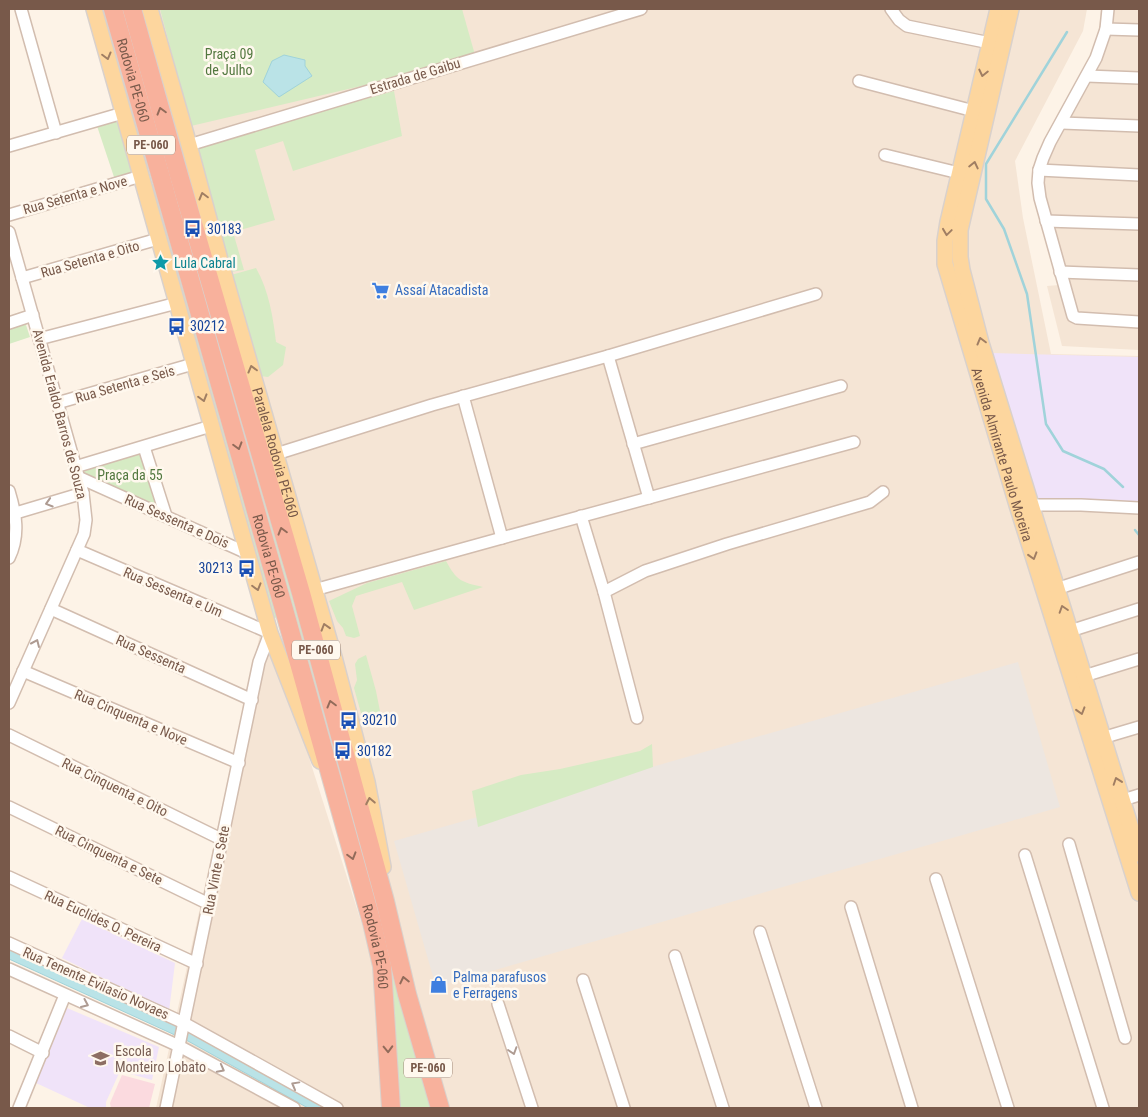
<svg xmlns="http://www.w3.org/2000/svg" width="1148" height="1117" font-family="'Roboto Condensed',sans-serif">
  <style>
    .residential { fill: #f5e5d5 }
    .industrial { fill: #ede6e0 }
    .education { fill: #f0e3f9 }
    .medical { fill: #fbdadf }
    .green { fill: #d6ebc4 }
    .water { fill: #bae3e7; stroke: #a0d3da }
    .lines { fill: none; stroke-linecap: round; stroke-linejoin: round }
    .stream { stroke: #a0d3da; stroke-width: 2.5 }
    .minor-casing { stroke: #d2bdaf; stroke-width: 14 }
    .major-casing { stroke: #d9d1cc; stroke-width: 18 }
    .highway-casing { stroke: #d9d1cc; stroke-width: 20 }
    .minor { stroke: #fff; stroke-width: 11 }
    .major { stroke: #fdd69e; stroke-width: 15 }
    .highway { stroke: #f8b19c; stroke-width: 18 }
    .oneway { stroke: #a07e63 }
    .oneway2 { stroke: #926b5a }
    .oneway3 { stroke: #ae9b92 }
    .labels { text-anchor: middle; stroke-width: 5; stroke-linejoin: round; paint-order: stroke }
    .shield { fill: #fff8ee; stroke: #a0897b; stroke-width: 1 }
    .shield-label { font-size: 12px; font-weight: bold; fill: #78594a }
    .park-label { font-size: 14px; fill: #52783f; stroke: #fff8ee }
    .street-label { font-size: 14px; fill: #78594a; stroke: #fff8ee }
    .transit-label { font-size: 14px; fill: #164399; stroke: #fff8ee; text-anchor: start }
    .culture-label { font-size: 14px; fill: #0d838f; stroke: #fff8ee; text-anchor: start }
    .shop-label { font-size: 14px; fill: #366cbe; stroke: #fff8ee; text-anchor: start }
    .education-label { font-size: 14px; fill: #785e54; stroke: #fff8ee; text-anchor: start }
  </style>
  <rect width="100%" height="100%" fill="#fdf3e7"/>
  <g class="residential">
    <polygon points="130,9 998,9 945,241 1017,505 962,270 962,217 1008,9 1087,9 1083,31 1015,161 1023,218 1051,354 1139,356 1139,1108 441,1108"/>
    <polygon points="1101,9 1139,9 1139,350 1062,346 1047,286 1059,285 1037,205 1043,148 1097,46"/>
    <polygon points="264,616 373,959 395,1108 156,1108"/>
  </g>
  <polygon class="industrial" points="1018,662 1060,807 436,987 394,841"/>
  <g class="education">
    <polygon points="993,353 1139,357 1139,502 1037,499"/>
    <polygon points="82,919 175,963 169,1011 62,958"/>
    <polygon points="67,1008 159,1047 152,1080 120,1071 106,1102 106,1108 90,1108 36,1083"/>
  </g>
  <polygon class="medical" points="122,1075 155,1084 149,1108 111,1108 110,1103"/>
  <g class="green">
    <polygon points="101,9 108,9 153,166 146,168"/>
    <polygon points="160,9 462,9 475,55 395,78 191,126"/>
    <polygon points="394,91 402,136 293,171 283,141 255,150 275,220 233,232 244,270 230,272 192,147"/>
    <polygon points="117,115 134,175 115,180 96,123"/>
    <polygon points="174,178 337,756 430,1101 430,1108 397,1108 395,1080 395,1029 385,955 165,182"/>
    <polygon points="147,183 157,185 279,614 271,623"/>
    <path d="M256 268C269 291 273 317 276 342L286 347 283 365 268 377 260 376 231 275Z"/>
    <polygon points="25,322 30,337 9,344 9,327"/>
    <polygon points="142,450 163,511 80,473"/>
    <path d="M446 561C457 581 461 582 483 587L414 610 402 582 356 596 352 606 360 636 354 638 346 636 343 628 337 621 329 601 367 583Z"/>
    <polygon points="366,655 376,691 382,721 364,724 354,688 357,680 355,664 358,659"/>
    <polygon points="652,744 653,767 478,827 472,791 521,775 560,769 640,751"/>
  </g>
  <g class="water">
    <polygon points="284,55 305,60 305,66 312,76 279,97 263,82 272,61"/>
    <polygon points="9,949 176,1025 325,1108 308,1108 188,1041 9,959"/>
  </g>
  <g class="lines">
    <g class="stream">
      <polyline points="1067,32 986,164 986,199 1004,229 1027,294 1046,424 1063,451 1104,469 1123,487"/>
      <polyline points="1135,530 1139,535"/>
    </g>
    <defs>
      <g id="minor">
        <polyline points="21,9 56,133"/>
        <polyline points="891,9 899,20 907,26 990,43"/>
        <polyline points="1108,9 1106,29 1096,58 1050,142 1043,158 1039,170 1038,183 1040,198 1073,316 1077,318 1139,322"/>
        <polyline points="1106,29 1139,30"/>
        <polyline points="1087,76 1139,78"/>
        <polyline points="859,81 974,111"/>
        <polyline points="1062,123 1139,126"/>
        <polyline points="189,145 641,9"/>
        <polyline points="9,146 123,113"/>
        <polyline points="885,155 959,173"/>
        <polyline points="1039,170 1139,175"/>
        <polyline points="9,215 141,176"/>
        <polyline points="1046,221 1139,224"/>
        <polyline points="9,232 83,493 86,520 84,534 9,703"/>
        <polyline points="1060,272 1139,275"/>
        <polyline points="22,278 158,239"/>
        <polyline points="9,323 33,315"/>
        <polyline points="39,339 177,303"/>
        <polyline points="608,356 649,498"/>
        <polyline points="463,396 502,538"/>
        <polyline points="57,403 193,364"/>
        <polyline points="633,444 841,386"/>
        <polyline points="144,447 166,516"/>
        <polyline points="276,454 432,405 608,356 816,294"/>
        <polyline points="75,467 211,426"/>
        <polyline points="78,477 247,553"/>
        <path d="M9 491C16 514 20 535 9 558"/>
        <polyline points="1024,505 1081,505 1139,508"/>
        <polyline points="9,515 83,493"/>
        <polyline points="581,516 604,592 637,718"/>
        <polyline points="77,550 270,633 259,662 166,1108"/>
        <polyline points="1056,589 1139,562"/>
        <polyline points="314,590 502,538 854,442"/>
        <polyline points="604,592 645,571 727,544 870,502 883,492"/>
        <polyline points="51,609 252,700"/>
        <polyline points="1070,631 1139,609"/>
        <polyline points="23,671 239,763"/>
        <polyline points="1084,676 1139,659"/>
        <polyline points="9,735 221,839"/>
        <polyline points="1102,738 1139,727"/>
        <polyline points="1123,800 1139,795"/>
        <polyline points="9,807 209,904"/>
        <polyline points="1069,844 1125,1038"/>
        <polyline points="1025,855 1103,1108"/>
        <polyline points="9,877 197,964"/>
        <polyline points="936,879 1008,1108"/>
        <polyline points="851,907 912,1108"/>
        <polyline points="760,932 816,1108"/>
        <polyline points="9,943 184,1023 337,1108"/>
        <polyline points="675,956 723,1108"/>
        <polyline points="9,969 179,1046 294,1108"/>
        <polyline points="583,980 624,1108"/>
        <polyline points="498,1004 532,1108"/>
        <polyline points="9,1036 43,1053"/>
        <polyline points="19,1108 65,995"/>
      </g>
      <g id="major">
        <polyline points="94,9 270,633 320,761"/>
        <path id="s1" d="M150 9 189 145 220 260 334 657 367 782 383 867"/>
        <path id="s2" d="M998 9 948 222 945 241V264L1017 505 1139 893"/>
        <polyline points="1011,9 960,230 960,257 962,270 981,343 1139,854"/>
      </g>
      <g id="highway">
        <path id="s3" d="M113 9 283 606 372 923 382 966 391 1108"/>
        <polyline points="132,9 178,172 301,593 385,901 407,994 440,1108"/>
      </g>
    </defs>
    <use href="#minor" class="minor-casing"/>
    <use href="#major" class="major-casing"/>
    <use href="#highway" class="highway-casing"/>
    <use href="#minor" class="minor"/>
    <use href="#major" class="major"/>
    <use href="#highway" class="highway"/>
  </g>
  <defs><path id="oneway-chevron" d="M-2-3.5L2.5 0L-2 3.5" fill="none" stroke-width="1.6" stroke-linecap="round" stroke-linejoin="round" transform="scale(1.25)"/></defs>
  <g class="oneway">
    <use href="#oneway-chevron" transform="translate(107 56) rotate(75)"/>
    <use href="#oneway-chevron" transform="translate(983 73) rotate(103)"/>
    <use href="#oneway-chevron" transform="translate(974 165) rotate(-77)"/>
    <use href="#oneway-chevron" transform="translate(203 196) rotate(-105)"/>
    <use href="#oneway-chevron" transform="translate(947 232) rotate(98)"/>
    <use href="#oneway-chevron" transform="translate(981 341) rotate(-105)"/>
    <use href="#oneway-chevron" transform="translate(252 369) rotate(-105)"/>
    <use href="#oneway-chevron" transform="translate(203 398) rotate(74)"/>
    <use href="#oneway-chevron" transform="translate(1033 556) rotate(73)"/>
    <use href="#oneway-chevron" transform="translate(257 587) rotate(74)"/>
    <use href="#oneway-chevron" transform="translate(1063 609) rotate(-108)"/>
    <use href="#oneway-chevron" transform="translate(325 627) rotate(-107)"/>
    <use href="#oneway-chevron" transform="translate(1081 711) rotate(73)"/>
    <use href="#oneway-chevron" transform="translate(1117 781) rotate(-109)"/>
    <use href="#oneway-chevron" transform="translate(370 801) rotate(-101)"/>
  </g>
  <g class="oneway2">
    <use href="#oneway-chevron" transform="translate(161 111) rotate(-106)"/>
    <use href="#oneway-chevron" transform="translate(238 446) rotate(74)"/>
    <use href="#oneway-chevron" transform="translate(282 531) rotate(-106)"/>
    <use href="#oneway-chevron" transform="translate(331 704) rotate(-105)"/>
    <use href="#oneway-chevron" transform="translate(352 856) rotate(74)"/>
    <use href="#oneway-chevron" transform="translate(404 980) rotate(-103)"/>
    <use href="#oneway-chevron" transform="translate(388 1049) rotate(88)"/>
  </g>
  <g class="oneway3">
    <use href="#oneway-chevron" transform="translate(49 503) rotate(163)"/>
    <use href="#oneway-chevron" transform="translate(36 643) rotate(-66)"/>
    <use href="#oneway-chevron" transform="translate(85 1004) rotate(24)"/>
    <use href="#oneway-chevron" transform="translate(513 1051) rotate(72)"/>
    <use href="#oneway-chevron" transform="translate(221 1069) rotate(28)"/>
    <use href="#oneway-chevron" transform="translate(295 1085) rotate(-151)"/>
  </g>
  <defs>
    <symbol id="bus-bare" viewBox="-9 -9 18 18"><path d="M-5-6H5V4H4V6H2V4H-2V6H-4V4H-5ZM-3.5-4V0h7V-4ZM-3.5 1.2v1.5H-2V1.2ZM2 1.2v1.5H3.5V1.2Z" fill="#1a4fb4" stroke="#fff8ee" stroke-width="2.5" paint-order="stroke"/></symbol>
    <symbol id="sight-bare" viewBox="-9 -9 18 18"><path d="M0-6L1.8-2.2L6-1.7L2.9 1.2L3.7 5.4L0 3.3L-3.7 5.4L-2.9 1.2L-6-1.7L-1.8-2.2Z" fill="#0f9aa8" stroke="#fff8ee" stroke-width="2.5" paint-order="stroke"/></symbol>
    <symbol id="supermarket-bare" viewBox="-9 -9 18 18"><path d="M-6-5.5h2.5l.6 2H6L4.5 2H-2.5L-4.4-4H-6ZM-1.5 3.2a1.3 1.3 0 1 0 .1 0ZM3 3.2a1.3 1.3 0 1 0 .1 0Z" fill="#3f7fe0" stroke="#fff8ee" stroke-width="2.5" paint-order="stroke"/></symbol>
    <symbol id="shop-bare" viewBox="-9 -9 18 18"><path d="M-5-2.5h2.3a2.7 3.5 0 0 1 5.4 0H5L5.5 6h-11ZM-1.5-2.5h3a1.5 2.3 0 0 0-3 0Z" fill="#3f7fe0" stroke="#fff8ee" stroke-width="2.5" paint-order="stroke"/></symbol>
    <symbol id="school-bare" viewBox="-9 -9 18 18"><path d="M0-5L7-2L0 1L-7-2ZM-4 1L0 2.5L4 1V4Q0 6-4 4Z" fill="#8d6e63" stroke="#fff8ee" stroke-width="2.5" paint-order="stroke"/></symbol>
  </defs>
  <g fill-rule="evenodd">
    <use href="#bus-bare" x="180" y="216" width="25" height="25"/>
    <use href="#sight-bare" x="148" y="250" width="25" height="25"/>
    <use href="#supermarket-bare" x="368" y="278" width="25" height="25"/>
    <use href="#bus-bare" x="164" y="314" width="25" height="25"/>
    <use href="#bus-bare" x="234" y="556" width="25" height="25"/>
    <use href="#bus-bare" x="336" y="708" width="25" height="25"/>
    <use href="#bus-bare" x="330" y="738" width="25" height="25"/>
    <use href="#shop-bare" x="426" y="972" width="25" height="25"/>
    <use href="#school-bare" x="88" y="1046" width="25" height="25"/>
  </g>
  <g class="labels">
    <g class="shield">
      <rect x="127" y="135.5" width="48" height="19" rx="4"/>
      <rect x="292" y="640.5" width="48" height="19" rx="4"/>
      <rect x="404" y="1058.5" width="48" height="19" rx="4"/>
    </g>
    <g class="shield-label">
      <text x="151" y="149">PE-060</text>
      <text x="316" y="654">PE-060</text>
      <text x="428" y="1072">PE-060</text>
    </g>
    <g class="park-label">
      <text x="229" y="59">Praça 09<tspan x="229" dy="16">de Julho</tspan></text>
      <text x="130" y="480">Praça da 55</text>
    </g>
    <g class="street-label">
      <text transform="translate(415 76) rotate(-17)" y="5">Estrada de Gaibu</text>
      <text dy="5" stroke="none"><textPath href="#s3" startOffset="74">Rodovia PE-060</textPath></text>
      <text transform="translate(75 195) rotate(-16)" y="5">Rua Setenta e Nove</text>
      <text transform="translate(90 259) rotate(-16)" y="5">Rua Setenta e Oito</text>
      <text transform="translate(125 384) rotate(-16)" y="5">Rua Setenta e Seis</text>
      <text transform="translate(60 414) rotate(75)" y="5">Avenida Eraldo Barros de Souza</text>
      <text dy="5" stroke="none"><textPath href="#s1" startOffset="461">Paralela Rodovia PE-060</textPath></text>
      <text dy="5" stroke="none"><textPath href="#s2" startOffset="460">Avenida Almirante Paulo Moreira</textPath></text>
      <text transform="translate(177 521) rotate(24)" y="5">Rua Sessenta e Dois</text>
      <text dy="5" stroke="none"><textPath href="#s3" startOffset="569">Rodovia PE-060</textPath></text>
      <text transform="translate(173 592) rotate(23)" y="5">Rua Sessenta e Um</text>
      <text transform="translate(151 654) rotate(24)" y="5">Rua Sessenta</text>
      <text transform="translate(131 717) rotate(23)" y="5">Rua Cinquenta e Nove</text>
      <text transform="translate(115 787) rotate(26)" y="5">Rua Cinquenta e Oito</text>
      <text transform="translate(109 855) rotate(26)" y="5">Rua Cinquenta e Sete</text>
      <text transform="translate(216 870) rotate(-79)" y="5">Rua Vinte e Sete</text>
      <text transform="translate(103 921) rotate(25)" y="5">Rua Euclides O. Pereira</text>
      <text dy="5" stroke="none"><textPath href="#s3" startOffset="974">Rodovia PE-060</textPath></text>
      <text transform="translate(96 983) rotate(24)" y="5">Rua Tenente Evilasio Novaes</text>
    </g>
    <g class="transit-label">
      <text x="207" y="234">30183</text>
      <text x="190" y="331">30212</text>
      <text x="233" y="573" text-anchor="end">30213</text>
      <text x="362" y="725">30210</text>
      <text x="357" y="756">30182</text>
    </g>
    <g class="culture-label">
      <text x="174" y="268">Lula Cabral</text>
    </g>
    <g class="shop-label">
      <text x="395" y="295">Assaí Atacadista</text>
      <text x="453" y="982">Palma parafusos<tspan x="453" dy="16">e Ferragens</tspan></text>
    </g>
    <g class="education-label">
      <text x="115" y="1056">Escola<tspan x="115" dy="16">Monteiro Lobato</tspan></text>
    </g>
  </g>
  <rect width="1148" height="1117" fill="none" stroke="#78594a" stroke-width="20"/>
</svg>
